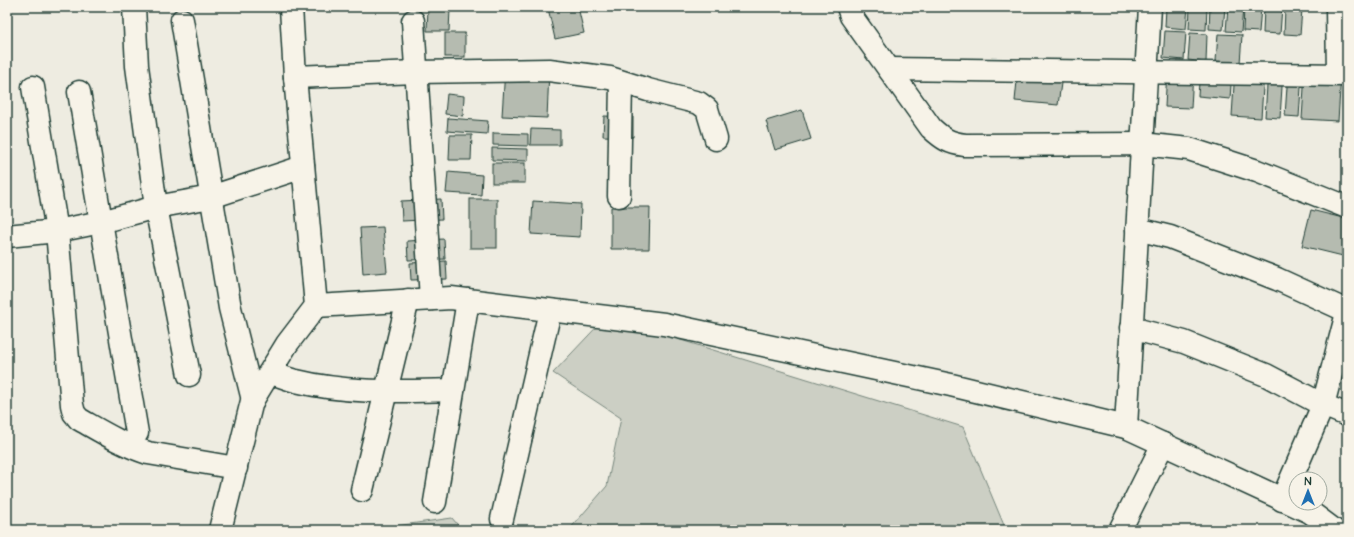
<svg xmlns="http://www.w3.org/2000/svg" width="1354" height="537" font-family="'Architects Daughter',sans-serif">
  <style>
    .green { fill: #cccfc4; stroke: #76867c }
    .building { fill: #b5bbb0; stroke: #1f3d34 }
    .lines { fill: none; stroke-linecap: round; stroke-linejoin: round }
    .minor-casing { stroke: #1f3d34; stroke-width: 25 }
    .minor { stroke: #f7f3e8; stroke-width: 22 }
  </style>
  <rect width="100%" height="100%" fill="#eeece1"/>
  <filter id="ink" filterUnits="userSpaceOnUse"><feTurbulence type="fractalNoise" baseFrequency=".025" numOctaves="2"/><feDisplacementMap in="SourceGraphic" scale="8" xChannelSelector="R" yChannelSelector="G"/><feConvolveMatrix kernelMatrix="1 2 1 2 8 2 1 2 1" color-interpolation-filters="sRGB"/></filter>
  <g filter="url(#ink)">
    <g class="green">
      <polygon points="606,317 963,427 1006,530 569,530 607,486 621,418 553,373"/>
      <polygon points="452,518 462,530 367,530"/>
    </g>
    <g class="building">
      <polygon points="553,7 578,7 584,33 555,39 548,8"/>
      <polygon points="1166,7 1188,7 1186,29 1165,27"/>
      <polygon points="1190,7 1207,7 1206,30 1189,29"/>
      <polygon points="1210,7 1225,7 1223,30 1209,29"/>
      <polygon points="1228,7 1243,7 1241,32 1226,31"/>
      <polygon points="1244,7 1261,7 1259,32 1243,31"/>
      <polygon points="1264,7 1282,7 1280,34 1263,33"/>
      <polygon points="428,8 450,9 449,31 427,31"/>
      <polygon points="1285,8 1302,9 1300,35 1284,34"/>
      <polygon points="1165,31 1186,32 1184,60 1163,58"/>
      <rect x="445" y="33" width="20" height="24"/>
      <polygon points="1190,33 1207,34 1206,62 1188,60"/>
      <polygon points="1218,34 1242,35 1240,63 1216,61"/>
      <polygon points="505,69 549,71 547,118 502,116"/>
      <polygon points="1200,69 1232,71 1230,99 1198,96"/>
      <polygon points="1167,70 1193,72 1191,108 1165,107"/>
      <polygon points="1235,70 1264,72 1261,118 1232,116"/>
      <polygon points="1268,70 1283,71 1280,118 1265,117"/>
      <polygon points="1018,71 1062,76 1058,105 1015,101"/>
      <polygon points="1288,72 1302,73 1299,117 1285,116"/>
      <polygon points="1305,72 1341,74 1338,121 1302,119"/>
      <polygon points="447,94 464,96 463,116 445,114"/>
      <polygon points="802,110 811,139 775,150 766,121"/>
      <polygon points="604,116 633,117 633,137 603,136"/>
      <polygon points="448,118 488,121 487,134 447,131"/>
      <polygon points="531,129 560,130 560,145 530,145"/>
      <polygon points="493,133 528,134 528,146 493,145"/>
      <polygon points="450,135 472,135 471,160 449,160"/>
      <polygon points="492,148 528,149 528,161 492,160"/>
      <rect x="492" y="163" width="33" height="20"/>
      <polygon points="448,172 482,175 481,195 446,193"/>
      <polygon points="441,199 442,219 402,221 401,201"/>
      <rect x="470" y="199" width="27" height="49"/>
      <polygon points="533,201 581,204 580,237 531,234"/>
      <polygon points="611,207 650,207 649,249 611,249"/>
      <polygon points="1311,210 1347,219 1347,257 1302,246"/>
      <polygon points="383,227 387,272 363,274 360,228"/>
      <polygon points="444,239 445,259 408,260 407,241"/>
      <polygon points="446,261 447,279 411,280 410,263"/>
    </g>
    <g class="lines">
      <defs>
        <g id="minor">
          <polyline points="134,7 137,66 156,207 189,375"/>
          <path d="M848 7 851 16 931 128C943 139 949 143 965 145L1142 144 1189 149 1257 171 1347 207"/>
          <polyline points="1337,7 1338,74"/>
          <polyline points="182,20 230,308 253,400"/>
          <polyline points="413,21 431,299"/>
          <polyline points="889,69 1347,75"/>
          <polyline points="295,77 416,72 549,70 610,78 648,90 699,103 707,109 716,139"/>
          <path d="M33 87 57 231 72 405 74 413 79 419C102 432 123 445 148 453L236 468"/>
          <polyline points="79,92 137,433"/>
          <polyline points="619,196 621,82"/>
          <polyline points="1137,229 1170,237 1277,279 1347,311"/>
          <polyline points="7,236 57,231 101,222 156,207 211,197 303,167"/>
          <polyline points="316,306 451,298 664,324 951,385 1126,427 1310,512 1334,530"/>
          <polyline points="1131,328 1184,342 1266,375 1323,405 1347,415"/>
          <path d="M270 373C279 375 287 379 296 381 348 394 401 391 453 390"/>
          <polyline points="1126,427 1150,7"/>
          <polyline points="362,490 408,300"/>
          <polyline points="1282,500 1323,405 1347,313"/>
          <polyline points="435,502 468,300"/>
          <polyline points="502,519 550,311"/>
          <polyline points="220,530 252,401 287,344 316,306 295,77 291,7"/>
          <polyline points="1120,530 1163,444"/>
        </g>
      </defs>
      <use href="#minor" class="minor-casing"/>
      <use href="#minor" class="minor"/>
    </g>
  </g>
  <rect width="1354" height="537" fill="none" stroke="#f7f3e8" stroke-width="24"/>
  <rect x="12" y="12" width="1330" height="513" fill="none" stroke="#1f3d34" stroke-width="1.5" filter="url(#ink)"/>
  <g transform="translate(1308 491)"><circle r="19" fill="#f7f3e8" stroke="#a1aaa0"/>
  <path d="M0-3L7 15L0 10L-7 15Z" fill="#1f6fb2"/>
  <text y="-6" font-size="11" font-weight="bold" text-anchor="middle" fill="#1f3d34">N</text>
  </g>
</svg>
